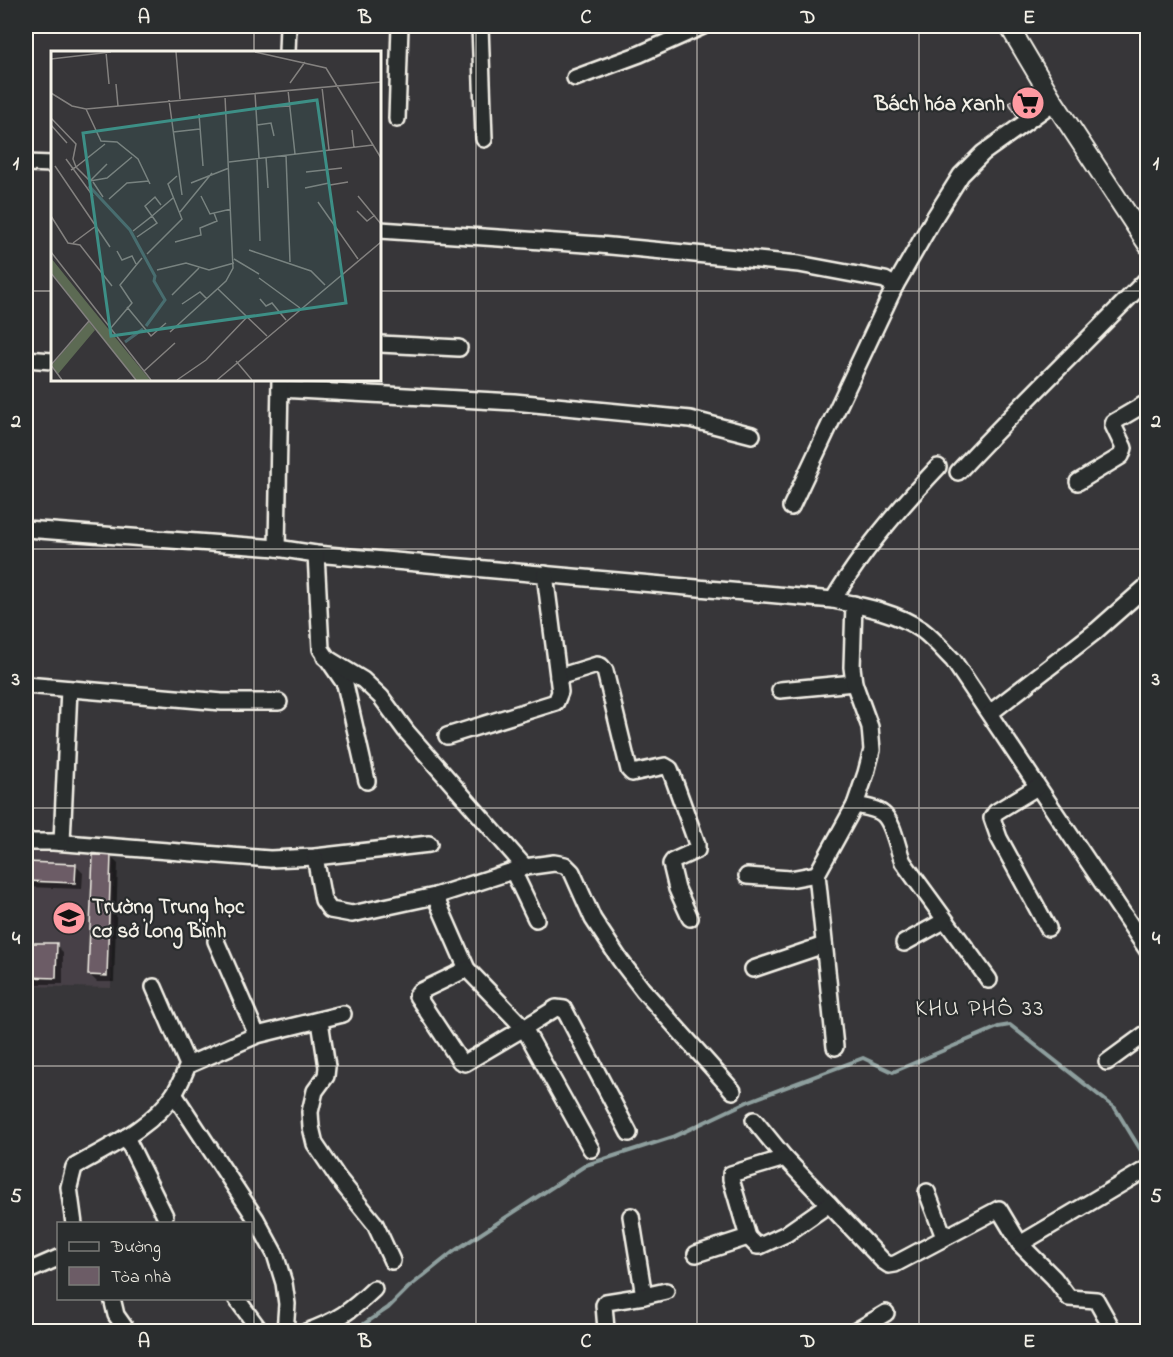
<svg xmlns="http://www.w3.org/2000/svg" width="1173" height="1357" font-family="'Indie Flower',sans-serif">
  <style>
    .built { fill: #474146 }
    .shadow { fill: #0007 }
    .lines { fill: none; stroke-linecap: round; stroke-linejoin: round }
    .stream { stroke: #8e9f9e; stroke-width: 4 }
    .building { fill: #6c5c66; stroke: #f4f1e8; stroke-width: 1.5 }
    .minor-casing { stroke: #f4f1e8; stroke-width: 20 }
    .tertiary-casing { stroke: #f4f1e8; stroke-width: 22 }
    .minor { stroke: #2a2d2e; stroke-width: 15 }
    .tertiary { stroke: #2a2d2e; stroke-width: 18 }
    .grid { fill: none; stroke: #f4f1e8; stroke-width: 1.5; stroke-opacity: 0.55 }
    .labels { text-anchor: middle; stroke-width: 4.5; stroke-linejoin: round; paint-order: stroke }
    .poi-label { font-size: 21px; font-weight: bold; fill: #f4f1e8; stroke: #2a2d2e; text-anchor: end }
    .quarter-label { font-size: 24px; letter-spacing: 1.5px; fill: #f4f1e8; stroke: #2a2d2e }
    .inset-river { fill: none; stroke: #4a686c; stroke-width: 3 }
    .inset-road { fill: none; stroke: #83817f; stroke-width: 1.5 }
    .view { fill: #3d8f86; fill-opacity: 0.15; stroke: #3d8f86; stroke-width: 3 }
    .inset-edge { fill: none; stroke: #f4f1e8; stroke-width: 3 }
    .neatline { fill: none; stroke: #f4f1e8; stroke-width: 2 }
    .grid-label { font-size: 20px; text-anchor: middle; font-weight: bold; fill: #f4f1e8 }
  </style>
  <rect width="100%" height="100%" fill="#373639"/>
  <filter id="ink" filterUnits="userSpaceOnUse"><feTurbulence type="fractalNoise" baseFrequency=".0167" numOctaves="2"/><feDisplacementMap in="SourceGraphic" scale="12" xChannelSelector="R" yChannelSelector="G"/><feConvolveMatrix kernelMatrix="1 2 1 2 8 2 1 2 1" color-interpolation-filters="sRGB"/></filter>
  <g filter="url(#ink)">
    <polygon class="built" points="26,846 114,851 111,988 26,986"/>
    <g class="shadow">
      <polygon points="111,857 118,864 114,982 97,982 90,975"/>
      <polygon points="26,863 75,865 83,873 82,889 26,887"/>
      <polygon points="26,944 56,945 63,952 63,984 26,984"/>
    </g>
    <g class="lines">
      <polyline class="stream" points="352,1332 388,1308 408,1288 453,1252 586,1165 673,1137 747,1102 863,1058 893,1072 998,1027 1010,1025 1115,1108 1148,1162"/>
    </g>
    <g class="building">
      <polygon points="1036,85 1047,104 1021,122 1009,103"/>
      <polygon points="93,855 111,855 107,976 88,975"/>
      <polygon points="26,862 76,864 75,883 26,881"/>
      <polygon points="26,943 57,943 56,978 26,977"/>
    </g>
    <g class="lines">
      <defs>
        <g id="minor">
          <polyline points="480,26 484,139"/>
          <polyline points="287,52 288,26"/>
          <polyline points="575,78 640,54 703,26"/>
          <polyline points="397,119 400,26"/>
          <polyline points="26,163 52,164"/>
          <polyline points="380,230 600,245 799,264 885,280 895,286"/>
          <polyline points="380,344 459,348"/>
          <polyline points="26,359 52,361"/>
          <polyline points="280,389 514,402 690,419 752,435"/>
          <path d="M958 472C1020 405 1085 343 1148 278"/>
          <polyline points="1078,482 1121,456 1124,448 1113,425 1114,422 1148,402"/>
          <polyline points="791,507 895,286 934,218 961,175 983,153 1054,102"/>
          <path d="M26 529 277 548 316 554 833 600C863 606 896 612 922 630 934 639 943 650 953 660L1148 951"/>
          <polyline points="277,548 280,380"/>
          <polyline points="316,554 321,649 345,684 367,781"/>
          <path d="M833 600C862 551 899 508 938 467"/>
          <polyline points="325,657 363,680 381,697 406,731 525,867"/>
          <polyline points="558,677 597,665 601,666 605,671 629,770 632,773 665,766 670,769 697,844 697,850 673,861 671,864 677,889 690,918"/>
          <polyline points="26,685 222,702 279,702"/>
          <polyline points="780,690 854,683"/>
          <polyline points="990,713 1096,631 1148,585"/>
          <polyline points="447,736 556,702 560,692 545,574"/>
          <polyline points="1037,787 996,812 992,818 999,838 1048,928"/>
          <path d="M855 805C864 807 876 808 883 814 894 823 897 848 903 862L989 980"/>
          <polyline points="26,842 53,842 270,859 315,857 429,844"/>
          <polyline points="62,842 69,689"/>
          <polyline points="315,857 323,900 330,910 352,914 435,896 525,867 554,863 565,865 572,872 593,919 620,960 643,990 733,1091"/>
          <polyline points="513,871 536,919"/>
          <polyline points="747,876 790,879 817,874"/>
          <polyline points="435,896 467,969 524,1028 556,1008 564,1009 629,1133"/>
          <polyline points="216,941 257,1035"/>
          <polyline points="904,943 944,921"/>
          <polyline points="467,969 419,992 417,996 460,1061 465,1063 524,1028 591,1149"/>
          <polyline points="753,969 824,945"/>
          <polyline points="154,987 188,1065"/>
          <polyline points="320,1021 327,1067 326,1076 315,1091 310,1112 311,1127 315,1144 338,1178 375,1224 392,1261"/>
          <polyline points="835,1047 817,874 855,805 866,773 872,750 870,727 854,683 852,667 854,604"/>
          <polyline points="1107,1062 1148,1032"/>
          <polyline points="174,1094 256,1219 275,1254 284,1283 287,1304 285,1332"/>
          <polyline points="754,1120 785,1158 883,1261 889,1265 895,1264 999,1209 1020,1244 1054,1278 1069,1298 1096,1300 1114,1332"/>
          <polyline points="126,1137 165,1216"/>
          <polyline points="927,1192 944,1237"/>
          <polyline points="631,1216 644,1296"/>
          <path d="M74 1224 69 1187 74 1167C108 1147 151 1128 174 1094 180 1085 184 1074 188 1065L257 1035 343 1014"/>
          <polyline points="748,1237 757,1246 760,1246 786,1234 829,1204"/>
          <polyline points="1020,1244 1148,1168"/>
          <polyline points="696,1254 748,1237 731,1179 731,1174 785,1158"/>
          <polyline points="26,1272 58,1258"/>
          <polyline points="112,1298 116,1315 128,1332"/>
          <polyline points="236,1298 261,1332"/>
          <path d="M306 1332C337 1321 351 1311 374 1289"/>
          <polyline points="604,1332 606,1329 604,1305 606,1302 644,1296 666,1291"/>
          <polyline points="854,1332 886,1313"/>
        </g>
        <polyline id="tertiary" points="1009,26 1054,102 1148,245"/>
      </defs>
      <use href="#minor" class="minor-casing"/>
      <use href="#tertiary" class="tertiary-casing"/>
      <use href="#minor" class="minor"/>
      <use href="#tertiary" class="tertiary"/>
    </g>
  </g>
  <path class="grid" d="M254 26V52M476 26V1332M697 26V1332M919 26V1332M26 291H52M380 291H1148M254 380V1332M26 549H1148M26 808H1148M26 1066H1148"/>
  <defs>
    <symbol id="supermarket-disc" viewBox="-11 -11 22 22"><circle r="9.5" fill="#ff9aa2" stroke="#2a2d2e"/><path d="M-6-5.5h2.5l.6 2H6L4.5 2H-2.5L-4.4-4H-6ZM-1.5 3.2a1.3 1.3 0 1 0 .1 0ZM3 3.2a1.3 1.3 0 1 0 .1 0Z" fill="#111"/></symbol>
    <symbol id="school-disc" viewBox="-11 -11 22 22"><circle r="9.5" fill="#ff9aa2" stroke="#2a2d2e"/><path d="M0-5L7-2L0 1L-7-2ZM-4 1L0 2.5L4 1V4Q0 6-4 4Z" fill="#111"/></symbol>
  </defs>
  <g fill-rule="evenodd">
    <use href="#supermarket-disc" x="1009" y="84" width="38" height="38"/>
    <use href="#school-disc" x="50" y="899" width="38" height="38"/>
  </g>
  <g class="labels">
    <g class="poi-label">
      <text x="1005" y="110">Bách hóa Xanh</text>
      <text x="92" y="913" text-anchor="start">Trường Trung học<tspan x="92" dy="24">cơ sở Long Bình</tspan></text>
    </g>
    <g class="quarter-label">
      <text x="980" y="1015">KHU PHỐ 33</text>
    </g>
  </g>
  <g transform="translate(51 51)">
    <rect width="330" height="330" fill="#373639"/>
    <path d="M0 207 33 248 99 329H85L0 221ZM38 271 44 279 7 323 1 314Z" fill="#5c6a53"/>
    <path class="inset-river" d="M38 135 79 179 104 225 103 230 114 249 95 275M74 291 92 278"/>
    <path class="inset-road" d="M55 1 58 33M125 1 129 48M204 1 275 17 330 107M0 8 60 1M239 32 254 11M65 33 67 55M271 36 278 99M237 39 244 103M0 42 21 55 35 58 330 31M204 42 208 107M118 49 131 144M221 56 239 55M35 58 50 90 66 91 87 108 99 133M148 63 152 115M0 67 25 93 22 108 25 116 20 119M0 74 16 92M206 74 220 72 223 85M301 79 303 97M122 81 149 78M54 93 25 116 39 130 56 127 81 106M235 104 239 211M215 106 217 137M206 107 209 190M15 108 42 145M178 111 322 94M4 115 59 196M255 121 291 117M39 130 56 113M42 131 52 146M140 132 178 117M279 134 297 131M254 137 278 132M150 145 159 163 180 158M307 145 330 173M58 148 76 132 98 130M267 151 307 208M306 160 316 170 324 164M129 161 161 122M0 165 17 192 29 194 61 235M82 180 101 165 94 155 104 146 110 154M86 186 106 172 101 165 122 147M124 191 150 184 149 177 166 170 163 162M22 192 45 175M198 199 260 220 274 234M66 200 71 209 81 205 85 213M0 201 100 329M96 203 131 168 117 133 126 125M183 208 208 223M106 219 135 212 158 219 183 212M0 222 85 329M208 227 249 257M167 238 216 285M121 244 148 217M209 248 215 255 221 252 235 269M131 253 149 241 156 248M76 256 100 285 115 272M59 278 81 252 69 234 91 207M119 281 175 230 182 217 174 45M185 310 201 329M0 314 38 270M0 314 11 329M93 320 124 292M126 329 155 309 197 265M166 329 330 191"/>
    <path class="view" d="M266 49 295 252 60 285 32 82Z"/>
    <rect width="330" height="330" class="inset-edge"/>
  </g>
  <rect width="1173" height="1357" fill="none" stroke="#2a2d2e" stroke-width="66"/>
  <rect x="57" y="1222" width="195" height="78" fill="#2a2d2e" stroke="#7b7b78" stroke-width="1.5"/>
  <rect x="69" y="1242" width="30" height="9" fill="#2a2d2e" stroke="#7b7b78" stroke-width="1.5"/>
  <text x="111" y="1252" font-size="18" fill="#f4f1e8">Đường</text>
  <rect x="69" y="1267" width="30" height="18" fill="#6c5c66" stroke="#7b7b78" stroke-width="1.5"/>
  <text x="111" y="1282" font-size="18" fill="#f4f1e8">Tòa nhà</text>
  <rect x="33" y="33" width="1107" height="1291" class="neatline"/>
  <g class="grid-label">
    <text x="144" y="23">A</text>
    <text x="365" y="23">B</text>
    <text x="586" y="23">C</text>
    <text x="808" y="23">D</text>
    <text x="1029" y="23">E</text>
    <text x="16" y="169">1</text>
    <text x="1156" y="169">1</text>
    <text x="16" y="427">2</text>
    <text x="1156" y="427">2</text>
    <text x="16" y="685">3</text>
    <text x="1156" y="685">3</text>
    <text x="16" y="944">4</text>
    <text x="1156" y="944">4</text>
    <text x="16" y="1202">5</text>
    <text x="1156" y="1202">5</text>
    <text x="144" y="1347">A</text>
    <text x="365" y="1347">B</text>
    <text x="586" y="1347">C</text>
    <text x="808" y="1347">D</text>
    <text x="1029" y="1347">E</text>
  </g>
</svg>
